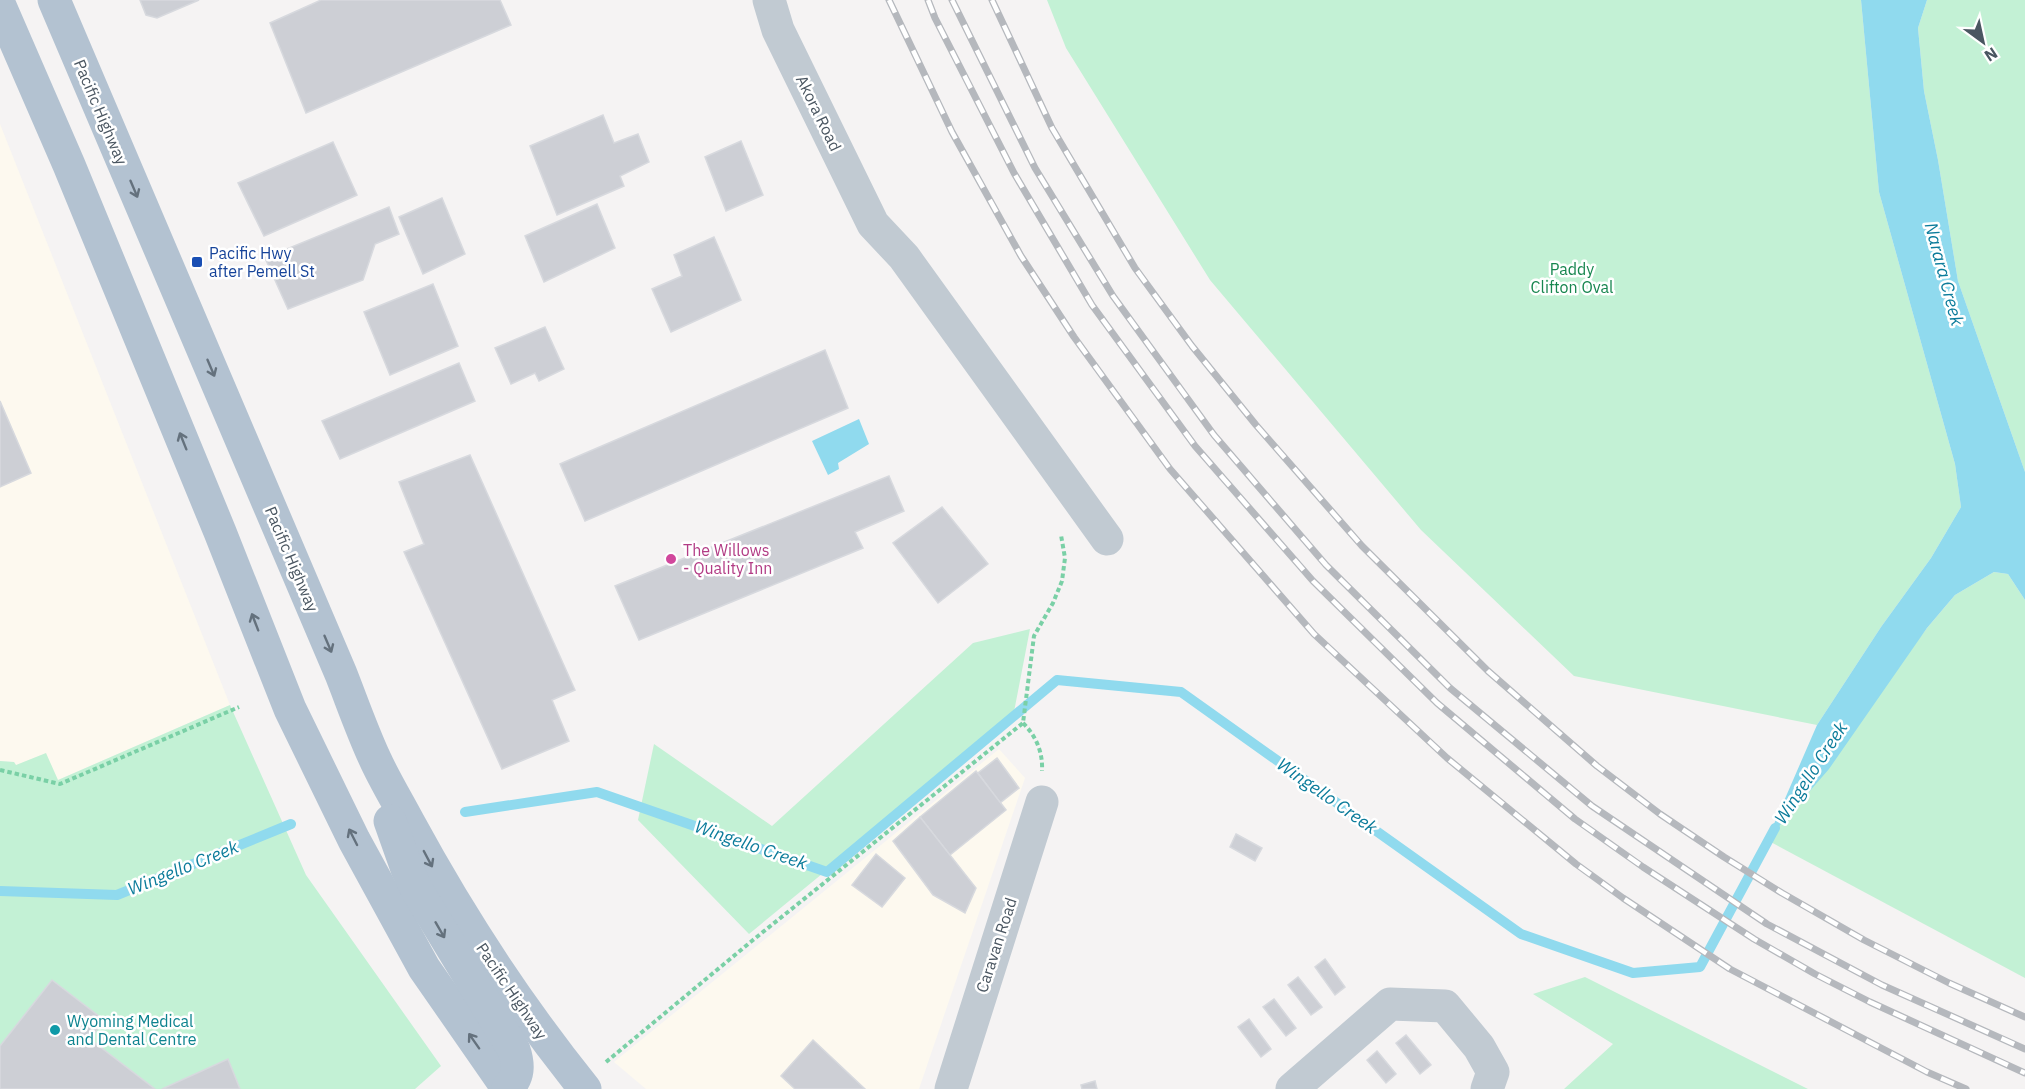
<svg xmlns="http://www.w3.org/2000/svg" width="2025" height="1089" font-family="'IBM Plex Sans',sans-serif">
  <style>
    .commercial { fill: #fdf9ef }
    .green { fill: #c3f1d5 }
    .water { fill: #90daee }
    .lines { fill: none; stroke-linecap: round; stroke-linejoin: round }
    .stream { stroke: #90daee; stroke-width: 10 }
    .building { fill: #cdcfd5; stroke: #d7d9de; stroke-width: 1.5 }
    .path { stroke: #7ad0a6; stroke-width: 4; stroke-dasharray: 4.5 3; stroke-linecap: butt }
    .minor { stroke: #c1cad2; stroke-width: 33 }
    .major { stroke: #b3c2d1; stroke-width: 33 }
    .rail-casing { stroke: #b5b8bd; stroke-width: 7 }
    .rail { stroke: #fff; stroke-width: 4.5; stroke-dasharray: 14; stroke-linecap: butt }
    .oneway { stroke: #64717d }
    .transit-dot { fill: #1a4fb4; stroke: #fff; stroke-width: 2 }
    .hotel-dot { fill: #d1479c; stroke: #fff; stroke-width: 2 }
    .culture-dot { fill: #0f9aa8; stroke: #fff; stroke-width: 2 }
    .labels { text-anchor: middle; stroke-width: 5; stroke-linejoin: round; paint-order: stroke }
    .street-label { font-size: 16px; fill: #4a5661; stroke: #fff }
    .transit-label { font-size: 16px; fill: #164399; stroke: #fff; text-anchor: start }
    .park-label { font-size: 16px; fill: #17864f; stroke: #fff }
    .hotel-label { font-size: 16px; fill: #b23c85; stroke: #fff; text-anchor: start }
    .culture-label { font-size: 16px; fill: #0d838f; stroke: #fff; text-anchor: start }
    .water-label { font-size: 18px; font-style: italic; fill: #0c7c9b; stroke: #fff }
  </style>
  <rect width="100%" height="100%" fill="#f5f3f3"/>
  <g class="commercial">
    <polygon points="0,124 230,705 58,780 16,765 14,762 0,761"/>
    <polygon points="999,749 1025,778 919,1089 646,1089 614,1062"/>
  </g>
  <g class="green">
    <polygon points="1047,0 1861,0 1879,192 1955,464 1961,507 1931,558 1881,627 1817,725 1574,676 1421,530 1210,280 1066,48"/>
    <polygon points="1927,0 2025,0 2025,472 1958,281 1938,160 1924,91 1918,28"/>
    <polygon points="1994,572 2008,574 2025,600 2025,978 1767,840 1927,628 1955,595"/>
    <polygon points="1030,629 1013,717 749,934 638,820 654,744 772,826 973,643"/>
    <polygon points="230,705 306,875 441,1066 415,1089 240,1089 228,1060 162,1089 155,1089 90,1039 52,981 0,1046 0,761 14,762 16,765 46,753 58,780"/>
    <polygon points="1585,977 1808,1089 1564,1089 1613,1044 1533,994"/>
  </g>
  <g class="water">
    <polygon points="1861,0 1927,0 1918,28 1924,91 1938,160 1958,281 2025,472 2025,600 2008,574 1994,572 1955,595 1927,628 1829,769 1767,840 1817,725 1881,627 1931,558 1961,507 1955,464 1879,192"/>
    <polygon points="859,419 869,444 838,463 839,469 828,475 812,441"/>
  </g>
  <g class="lines">
    <g class="stream">
      <polyline points="465,812 597,792 827,872 1057,680 1181,692 1521,934 1633,973 1700,967 1775,828"/>
      <polyline points="0,891 117,895 291,824"/>
    </g>
  </g>
  <g class="building">
    <polygon points="140,0 199,0 157,18 146,15"/>
    <polygon points="321,0 500,0 511,25 306,113 270,23"/>
    <polygon points="603,115 614,143 638,134 649,162 620,176 624,186 557,215 530,146"/>
    <polygon points="741,141 763,195 726,211 705,157"/>
    <polygon points="333,142 357,195 264,236 238,183"/>
    <polygon points="442,198 465,254 423,274 399,217"/>
    <polygon points="597,204 615,248 544,282 525,236"/>
    <polygon points="389,207 399,234 375,244 363,280 288,309 265,258"/>
    <polygon points="714,237 741,300 671,332 652,289 682,276 674,255"/>
    <polygon points="433,284 458,346 390,375 364,312"/>
    <polygon points="545,327 564,369 539,381 535,373 511,384 495,348"/>
    <polygon points="825,350 848,408 585,521 560,464"/>
    <polygon points="459,363 475,401 340,459 322,421"/>
    <polygon points="0,401 31,473 0,487"/>
    <polygon points="470,455 575,690 552,700 569,741 502,769 404,552 424,544 399,482"/>
    <polygon points="889,476 904,511 855,532 863,548 639,640 615,586"/>
    <polygon points="942,507 988,564 938,603 893,543"/>
    <polygon points="997,758 1019,788 1000,803 978,773"/>
    <polygon points="976,771 1006,810 950,855 920,817"/>
    <polygon points="920,817 976,888 965,913 933,895 893,841"/>
    <polygon points="1236,834 1262,848 1255,861 1230,847"/>
    <polygon points="876,854 905,878 882,907 852,885"/>
    <polygon points="1325,959 1345,987 1335,995 1315,967"/>
    <polygon points="1298,977 1322,1007 1311,1015 1288,985"/>
    <polygon points="52,980 104,1020 90,1039 155,1089 0,1089 0,1046"/>
    <polygon points="1274,999 1296,1028 1286,1036 1263,1007"/>
    <polygon points="1249,1019 1271,1049 1261,1057 1238,1027"/>
    <polygon points="1406,1035 1431,1065 1420,1074 1396,1043"/>
    <polygon points="813,1040 865,1089 795,1089 781,1076"/>
    <polygon points="1377,1051 1396,1074 1386,1083 1367,1060"/>
    <polygon points="228,1059 240,1089 162,1089"/>
    <polygon points="1095,1081 1097,1089 1082,1089 1081,1085"/>
  </g>
  <g class="lines">
    <g class="path">
      <path d="M1023 723C1036 736 1043 752 1042 771"/>
      <polyline points="0,770 60,784 239,707"/>
      <polyline points="606,1062 753,940 1023,723 1034,636 1053,603 1062,581 1065,558 1061,535"/>
    </g>
    <g class="minor">
      <polyline points="769,0 778,30 873,224 904,257 1107,539"/>
      <polyline points="951,1089 1042,802"/>
      <polyline points="1292,1089 1390,1004 1445,1006 1479,1047 1493,1072 1487,1089"/>
    </g>
    <g class="major">
      <path d="M54 0 341 674C352 702 362 731 375 759 385 781 398 802 409 823 460 917 518 1006 585 1089"/>
      <polyline points="0,6 69,165 220,532 290,709 354,840 424,968 508,1089"/>
      <path d="M390 821 407 869 418 892 514 1050C519 1065 519 1076 508 1088"/>
    </g>
    <defs>
      <g id="rail">
        <polyline points="889,0 952,132 1021,256 1074,337 1170,469 1314,634 1447,758 1576,864 1623,898 1730,969 1927,1072 1966,1089"/>
        <polyline points="928,0 935,18 1014,173 1092,305 1195,446 1313,581 1437,703 1575,819 1643,867 1754,939 1815,974 1870,1002 2025,1073"/>
        <polyline points="952,0 1035,168 1113,296 1214,435 1326,565 1450,688 1592,806 1767,924 1882,985 2025,1049"/>
        <polyline points="992,0 1052,128 1135,268 1192,346 1256,425 1362,546 1488,671 1597,766 1660,814 1724,857 1782,893 1864,940 1949,983 2025,1017"/>
      </g>
    </defs>
    <use href="#rail" class="rail-casing"/>
    <use href="#rail" class="rail"/>
  </g>
  <defs><path id="oneway-shaft" d="M-6 0H5M1.5-3L5.5 0L1.5 3" fill="none" stroke-width="1.6" stroke-linecap="round" stroke-linejoin="round" transform="scale(1.5)"/></defs>
  <g class="oneway">
    <use href="#oneway-shaft" transform="translate(134 189) rotate(67)"/>
    <use href="#oneway-shaft" transform="translate(211 368) rotate(67)"/>
    <use href="#oneway-shaft" transform="translate(183 441) rotate(-112)"/>
    <use href="#oneway-shaft" transform="translate(255 622) rotate(-111)"/>
    <use href="#oneway-shaft" transform="translate(328 644) rotate(67)"/>
    <use href="#oneway-shaft" transform="translate(353 837) rotate(-117)"/>
    <use href="#oneway-shaft" transform="translate(428 859) rotate(62)"/>
    <use href="#oneway-shaft" transform="translate(440 930) rotate(60)"/>
    <use href="#oneway-shaft" transform="translate(474 1041) rotate(-125)"/>
  </g>
  <rect class="transit-dot" x="191" y="256" width="12" height="12" rx="3"/>
  <circle class="hotel-dot" cx="671" cy="559" r="6"/>
  <circle class="culture-dot" cx="55" cy="1030" r="6"/>
  <g class="labels">
    <g class="street-label">
      <text transform="translate(101 112) rotate(67)" y="6">Pacific Highway</text>
      <text transform="translate(819 113) rotate(64)" y="6">Akora Road</text>
      <text transform="translate(292 559) rotate(67)" y="6">Pacific Highway</text>
      <text transform="translate(996 945) rotate(-72)" y="6">Caravan Road</text>
      <text transform="translate(512 991) rotate(56)" y="6">Pacific Highway</text>
    </g>
    <g class="transit-label">
      <text x="209" y="259">Pacific Hwy<tspan x="209" dy="18">after Pemell St</tspan></text>
    </g>
    <g class="park-label">
      <text x="1572" y="275">Paddy<tspan x="1572" dy="18">Clifton Oval</tspan></text>
    </g>
    <g class="hotel-label">
      <text x="683" y="556">The Willows<tspan x="683" dy="18">- Quality Inn</tspan></text>
    </g>
    <g class="culture-label">
      <text x="67" y="1027">Wyoming Medical<tspan x="67" dy="18">and Dental Centre</tspan></text>
    </g>
    <g class="water-label">
      <text transform="translate(1944 274) rotate(75)" y="6">Narara Creek</text>
      <text transform="translate(1811 773) rotate(-57)" y="6">Wingello Creek</text>
      <text transform="translate(1327 796) rotate(35)" y="6">Wingello Creek</text>
      <text transform="translate(751 845) rotate(19)" y="6">Wingello Creek</text>
      <text transform="translate(183 868) rotate(-22)" y="6">Wingello Creek</text>
    </g>
  </g>
  <g transform="translate(1983 42) rotate(147)" stroke="#ffffff" stroke-width="4.5" paint-order="stroke">
  <path d="M0-4.5L10 22L0 15L-10 22Z" fill="#4a5661"/>
  <text y="-9" font-size="16" font-weight="bold" text-anchor="middle" fill="#4a5661">N</text>
  </g>
</svg>
